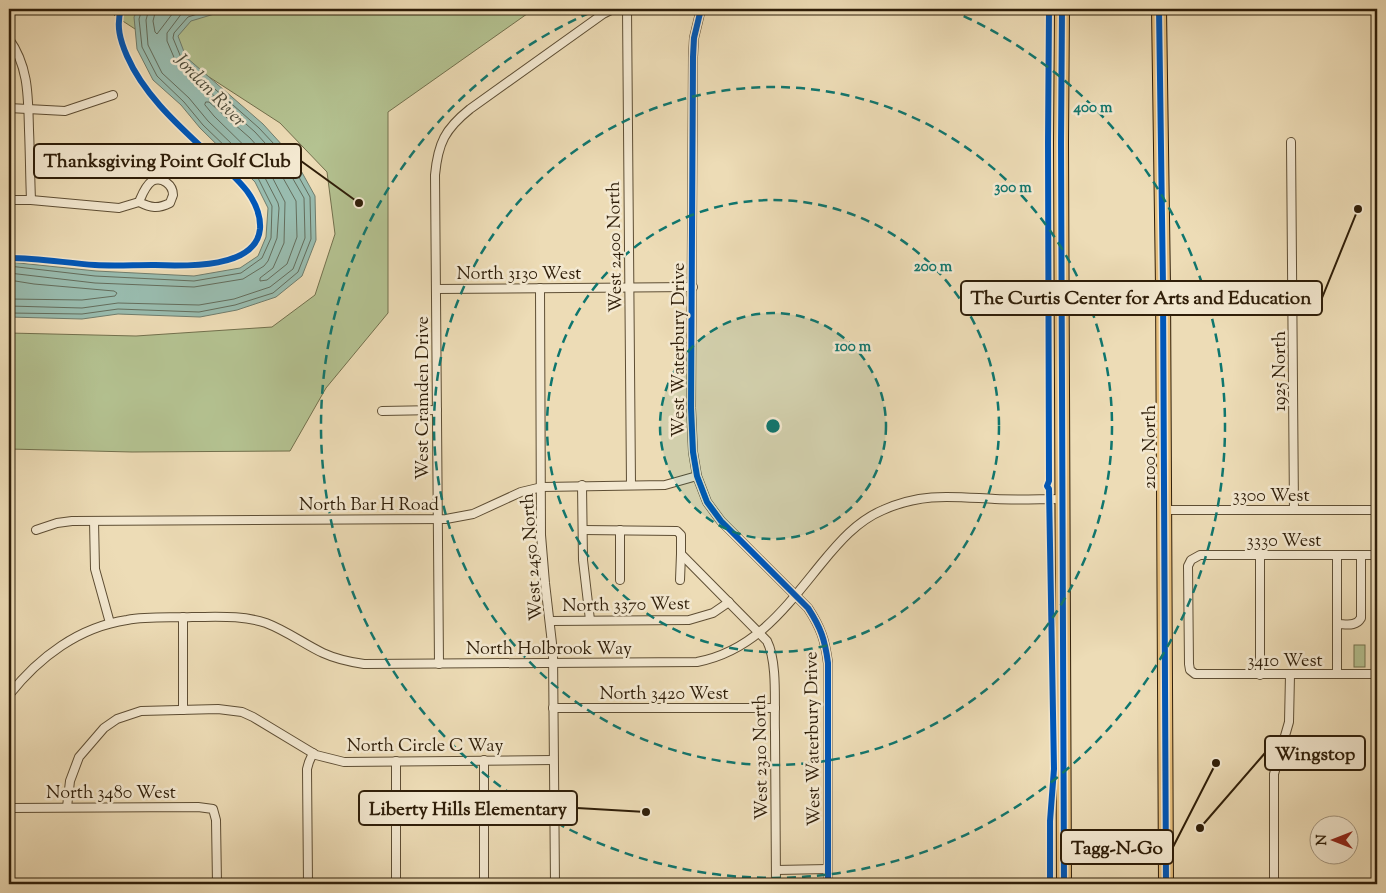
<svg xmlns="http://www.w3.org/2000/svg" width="1386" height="893" font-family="'Sorts Mill Goudy',serif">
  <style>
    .green { fill: #b4c291; stroke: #72704d }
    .water { fill: #99bcaf; stroke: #6f7d6d }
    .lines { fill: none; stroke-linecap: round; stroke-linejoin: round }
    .shore { stroke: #646d5c; stroke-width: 1 }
    .street-casing { stroke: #5e4e34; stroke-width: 10 }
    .highway-casing { stroke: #2f1e09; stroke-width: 16 }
    .street { stroke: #f3e8d0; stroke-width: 8 }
    .highway { stroke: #e6be7b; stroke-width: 14 }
    .cycleway-casing { stroke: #f3e8d0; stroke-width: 9 }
    .cycleway { stroke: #0057b8; stroke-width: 6 }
    .ring { fill: none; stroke: #0f766e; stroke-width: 2.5; stroke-dasharray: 9 6 }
    .labels { text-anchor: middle; stroke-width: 5; stroke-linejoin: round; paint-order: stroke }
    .street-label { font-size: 18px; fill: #2f1e09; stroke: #f3e8d0 }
    .water-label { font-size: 19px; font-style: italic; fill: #4f4d3b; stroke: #f3e8d0 }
    .centre { fill: #0f766e; stroke: #f3e8d0; stroke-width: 2.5 }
    .ring-label { font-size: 15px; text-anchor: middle; font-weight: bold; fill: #0f766e; stroke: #f3e8d0; stroke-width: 5; stroke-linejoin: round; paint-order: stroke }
    .leader { fill: none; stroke: #2f1e09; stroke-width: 2 }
    .callout-dot { fill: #2f1e09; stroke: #f3e8d0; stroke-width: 2 }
    .callout { fill: #f3e8d0; stroke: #2f1e09; stroke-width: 2 }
    .callout-label { font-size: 19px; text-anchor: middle; font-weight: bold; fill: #2f1e09 }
  </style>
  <rect width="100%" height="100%" fill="#eddcb6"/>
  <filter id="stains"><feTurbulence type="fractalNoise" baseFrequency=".004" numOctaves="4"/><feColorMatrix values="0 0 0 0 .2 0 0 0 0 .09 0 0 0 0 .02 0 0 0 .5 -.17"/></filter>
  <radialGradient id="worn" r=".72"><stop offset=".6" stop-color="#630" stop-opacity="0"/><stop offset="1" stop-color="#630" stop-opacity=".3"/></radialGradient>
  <g class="green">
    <polygon points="109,9 534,9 388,112 388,313 326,388 290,451 132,452 9,449 9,333 136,336 272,327 315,295 335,234 327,172 280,123 115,16"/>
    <rect x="1354" y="645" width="11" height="22"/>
  </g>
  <polygon class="water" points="138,9 231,9 191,21 178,36 186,57 263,124 294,158 315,196 316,240 302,276 276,297 237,310 200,317 118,314 82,319 9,317 9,262 96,271 194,276 240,268 258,256 266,237 268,208 255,182 200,128 181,105 153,80 137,49 134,17"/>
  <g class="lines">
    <g class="shore">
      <polyline points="156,9 153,21 155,32 157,34 176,9"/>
      <polygon points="206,102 209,102 250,138 278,169 296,201 297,237 287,264 267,280 260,281 260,278 273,268 284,243 285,202 268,169 214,116 205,105"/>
      <polyline points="9,266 95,276 194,281 241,273 262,258 271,238 272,206 258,178 203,125 184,102 157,76 142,47 139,19 142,9"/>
      <polyline points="9,273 95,283 194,287 243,279 264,266 268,261 277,238 279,208 278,203 263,174 208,121 189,98 162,73 148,45 146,20 149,9"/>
      <polyline points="9,280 34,284 114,291 117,293 115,296 82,300 9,299"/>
      <polyline points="9,306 82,308 118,303 199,305 234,299 270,287 293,269 305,238 304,198 285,165 255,132 176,62 167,41 167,33 182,13 191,9"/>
      <polyline points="9,313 82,314 118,309 199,312 235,305 273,293 298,272 311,239 310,197 290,161 259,128 182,60 173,38 174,33 188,17 213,9"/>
    </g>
    <defs>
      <g id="street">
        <polyline points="627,9 631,485"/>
        <path d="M701 9 694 38 693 57 691 408 693 452 697 476 707 502 721 521 808 608C821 628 825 640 828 663V884"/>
        <path d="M9 39C29 67 28 97 29 130 30 153 30 176 31 200"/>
        <polyline points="9,108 65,111 113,95"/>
        <polyline points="1291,142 1294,510"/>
        <path d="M9 200H31L119 208 139 202C142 195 145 186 152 181 162 176 173 185 173 195 172 198 171 200 170 203 158 209 151 208 139 202"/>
        <polyline points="540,288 541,535 545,583 553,652 555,884"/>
        <polyline points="436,289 693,287"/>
        <polyline points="382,411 437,410"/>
        <polyline points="582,485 583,560 590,620"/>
        <polyline points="1164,510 1377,510"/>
        <polyline points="94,521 95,569 110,623"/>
        <polyline points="36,530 57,523 72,521 446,519 473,514 521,492 542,487 665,485 697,476"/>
        <path d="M583 530 677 531 681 535V554L767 641C778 663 774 706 775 732 775 783 776 833 776 884"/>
        <polyline points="1337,555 1337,674"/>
        <polyline points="1377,555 1200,555 1191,560 1188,566 1189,664 1190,670 1195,674 1377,674"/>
        <polyline points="620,580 620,530"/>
        <polyline points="680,580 681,554"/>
        <polyline points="183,617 183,710"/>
        <polyline points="550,621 689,620 713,613 729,602"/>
        <path d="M1337 624C1346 624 1356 627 1361 618V555"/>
        <path d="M439 664 435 175C438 143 445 129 470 109L603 14 613 9"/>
        <polyline points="1260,675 1260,555"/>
        <path d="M9 695C39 657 79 627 127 620 148 616 170 618 192 617 217 617 242 615 266 623 287 631 304 644 323 653 336 659 350 662 364 664L697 662C755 651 786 607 821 564 839 542 857 521 883 510 923 492 954 497 995 499 1017 500 1040 499 1063 499"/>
        <polyline points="553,708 775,708"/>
        <polyline points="484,760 484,884"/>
        <polyline points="396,761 396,884"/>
        <polyline points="67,807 70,781 79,757 104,728 117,719 141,711 218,709 242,712 253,717 316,755 344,762 553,760"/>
        <polyline points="9,808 198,807 213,809 216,820 217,884"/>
        <polyline points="776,870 828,869"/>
        <polyline points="308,884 307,769 309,762 313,753"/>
        <polyline points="1274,884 1274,774 1289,722 1290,675"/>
      </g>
      <g id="highway">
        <polyline points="1062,9 1061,142 1064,884"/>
        <polyline points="1159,9 1163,286 1166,884"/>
      </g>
    </defs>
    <use href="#street" class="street-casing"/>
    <use href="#highway" class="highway-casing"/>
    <use href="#street" class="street"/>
    <use href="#highway" class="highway"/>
    <defs>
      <g id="cycleway">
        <path d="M701 9 694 38 693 57 691 408 693 452 697 476 707 502 721 521 808 608C821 628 825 640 828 663V884"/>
        <polyline points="1049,9 1048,142 1049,481 1047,486 1049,489 1054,769 1050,821 1050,884"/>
        <polyline points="1062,9 1061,142 1064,884"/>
        <polyline points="1159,9 1163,286 1166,884"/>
        <path d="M9 258C38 258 66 263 95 265 114 266 133 265 152 265 182 266 256 270 260 229 261 215 255 202 247 191 236 177 222 165 209 154 178 125 144 95 127 56 120 40 116 26 121 9"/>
      </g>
    </defs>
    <use href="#cycleway" class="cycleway-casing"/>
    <use href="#cycleway" class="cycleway"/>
  </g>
  <circle cx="773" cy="426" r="113" fill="#0f766e" fill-opacity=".12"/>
  <g class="ring">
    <circle cx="773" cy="426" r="113"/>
    <circle cx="773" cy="426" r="226"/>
    <circle cx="773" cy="426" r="339"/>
    <path d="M950 10A452 452 0 1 1 596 10"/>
  </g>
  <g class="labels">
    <g class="street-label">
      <text transform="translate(614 247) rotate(-91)" y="6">West 2400 North</text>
      <text x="519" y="279">North 3130 West</text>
      <text transform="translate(678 350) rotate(-90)" y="6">West Waterbury Drive</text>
      <text transform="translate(1279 371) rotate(-90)" y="6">1925 North</text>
      <text transform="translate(422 398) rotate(-90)" y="6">West Cramden Drive</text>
      <text transform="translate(1149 447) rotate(-90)" y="6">2100 North</text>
      <text x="1271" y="501">3300 West</text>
      <text x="369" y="510">North Bar H Road</text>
      <text x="1284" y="546">3330 West</text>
      <text transform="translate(531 557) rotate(-94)" y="6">West 2450 North</text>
      <text transform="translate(626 604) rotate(-1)" y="6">North 3370 West</text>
      <text x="549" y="654">North Holbrook Way</text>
      <text x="1285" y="666">3410 West</text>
      <text x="664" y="699">North 3420 West</text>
      <text transform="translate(812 739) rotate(-91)" y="6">West Waterbury Drive</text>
      <text x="425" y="751">North Circle C Way</text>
      <text transform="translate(760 757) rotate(-91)" y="6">West 2310 North</text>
      <text x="111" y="798">North 3480 West</text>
    </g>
    <g class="water-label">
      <text transform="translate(211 89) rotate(46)" y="7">Jordan River</text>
    </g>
  </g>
  <circle cx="773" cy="426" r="8" class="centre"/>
  <g class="ring-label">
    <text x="1093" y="112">400 m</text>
    <text x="1013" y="192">300 m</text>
    <text x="933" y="271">200 m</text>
    <text x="853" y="351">100 m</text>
  </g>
  <path class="leader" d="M359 203L301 161M1358 209L1322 298M1200 828L1265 753M646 812L577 808M1216 763L1173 847"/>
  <g class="callout-dot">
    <circle cx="359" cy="203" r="5"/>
    <circle cx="1358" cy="209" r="5"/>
    <circle cx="1200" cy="828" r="5"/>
    <circle cx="646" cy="812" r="5"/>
    <circle cx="1216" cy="763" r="5"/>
  </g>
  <g class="callout">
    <rect x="34" y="144" width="267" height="34" rx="5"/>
    <rect x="961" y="281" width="361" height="34" rx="5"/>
    <rect x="1265" y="736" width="100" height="34" rx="5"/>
    <rect x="359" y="791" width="218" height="34" rx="5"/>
    <rect x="1061" y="830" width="112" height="34" rx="5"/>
  </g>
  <g class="callout-label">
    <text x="167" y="167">Thanksgiving Point Golf Club</text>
    <text x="1141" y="304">The Curtis Center for Arts and Education</text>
    <text x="1315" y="760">Wingstop</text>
    <text x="468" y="815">Liberty Hills Elementary</text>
    <text x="1117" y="854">Tagg-N-Go</text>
  </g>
  <rect width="1386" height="893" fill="none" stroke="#eddcb6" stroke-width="30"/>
  <rect x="10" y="10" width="1366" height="873" fill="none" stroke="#2f1e09" stroke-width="2.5"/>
  <rect x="15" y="15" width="1356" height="863" fill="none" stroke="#2f1e09"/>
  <g transform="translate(1334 840) rotate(270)"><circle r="24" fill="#f3e8d0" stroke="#a59780"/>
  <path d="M0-4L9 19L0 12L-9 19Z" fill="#8f2418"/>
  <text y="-8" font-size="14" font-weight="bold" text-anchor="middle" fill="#2f1e09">N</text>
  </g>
  <rect width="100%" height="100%" filter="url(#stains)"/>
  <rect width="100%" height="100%" fill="url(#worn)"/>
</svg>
